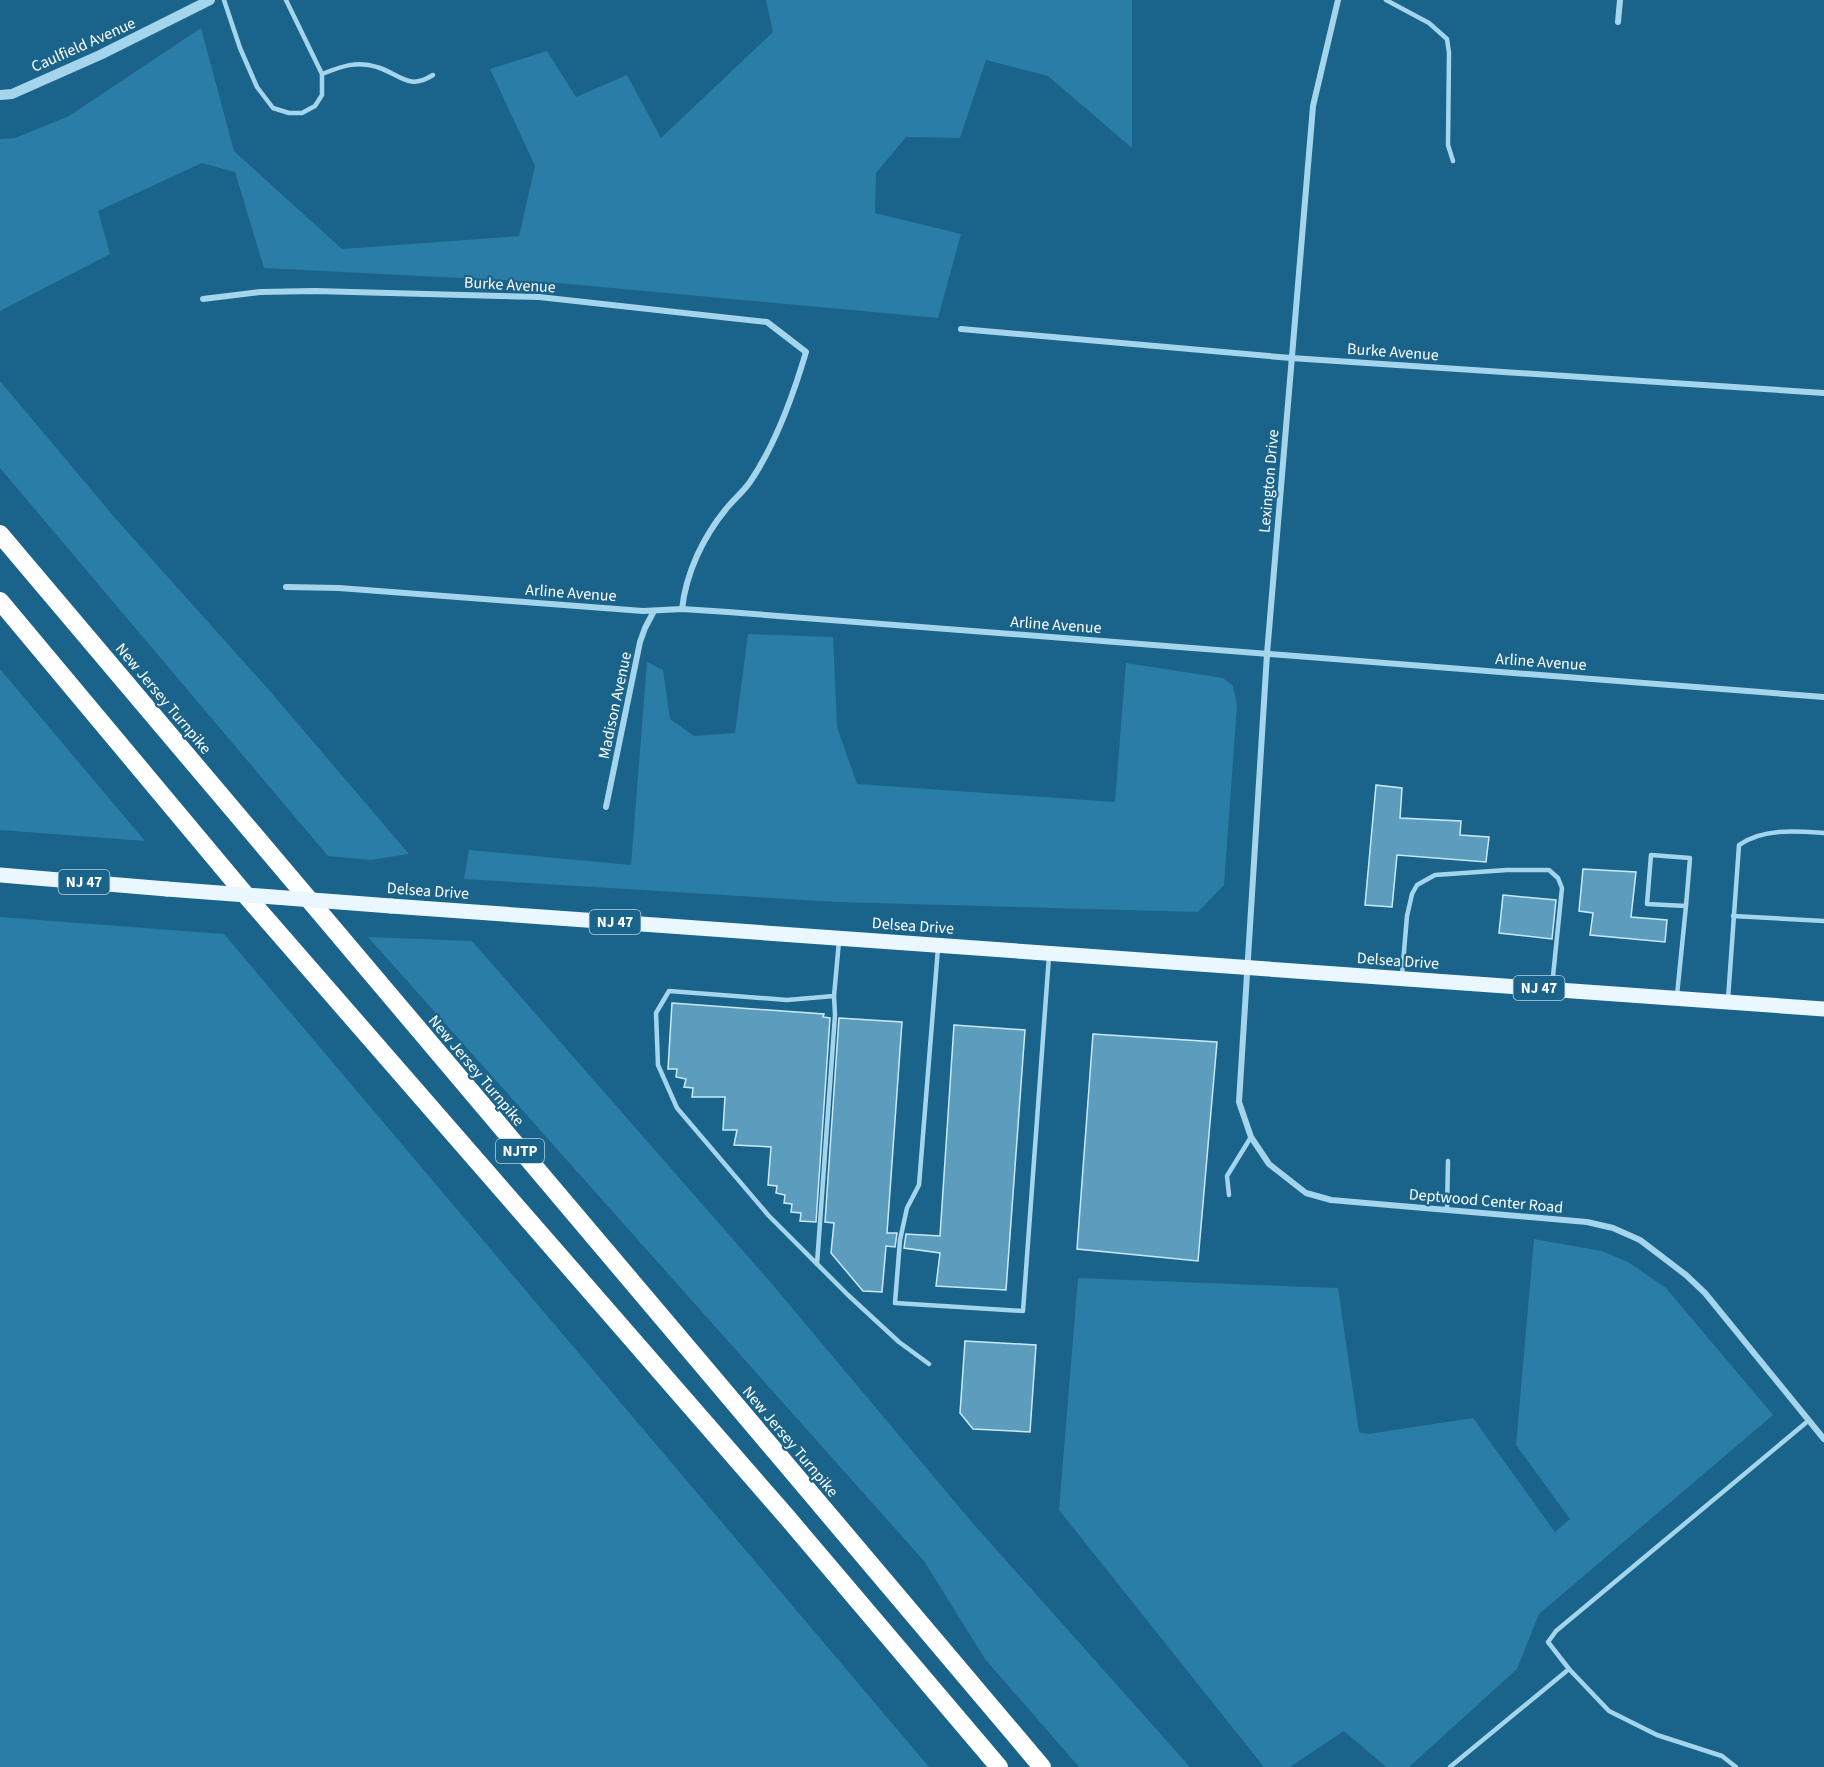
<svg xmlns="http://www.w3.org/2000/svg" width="1824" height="1767" font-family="'Source Sans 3',sans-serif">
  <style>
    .green { fill: #2a7da6 }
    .building { fill: #5c9cbd; stroke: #caeaf9; stroke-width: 1.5 }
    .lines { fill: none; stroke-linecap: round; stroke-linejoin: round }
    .service { stroke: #a5d5ed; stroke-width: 4.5 }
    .minor { stroke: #a5d5ed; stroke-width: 6 }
    .tertiary { stroke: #a5d5ed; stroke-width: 10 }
    .primary { stroke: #ebf7ff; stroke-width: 15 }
    .motorway { stroke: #fff; stroke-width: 18 }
    .primary-bridge { stroke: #ebf7ff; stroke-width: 15 }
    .labels { text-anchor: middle; stroke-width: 4.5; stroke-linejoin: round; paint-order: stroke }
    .shield { fill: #1a638a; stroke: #bad0dc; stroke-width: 1.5 }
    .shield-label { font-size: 15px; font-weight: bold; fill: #fff }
    .street-label { font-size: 16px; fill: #fff; stroke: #1a638a }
  </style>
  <rect width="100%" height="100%" fill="#1a638a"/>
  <g class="green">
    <polygon points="766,0 1132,0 1132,148 1048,76 986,60 960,138 906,137 876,173 875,213 961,234 938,318 558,283 264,268 235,172 202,163 98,211 110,254 0,311 0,139 15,138 69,116 201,28 234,151 342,249 519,236 535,166 490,69 547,51 576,97 627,75 661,138 773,32"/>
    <polygon points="0,381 115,518 269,690 409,854 371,860 328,856 0,468"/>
    <polygon points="748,634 833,637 837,727 857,784 1115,802 1126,663 1223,678 1233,686 1237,706 1224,885 1198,912 837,902 464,879 469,850 631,865 647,662 663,670 670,719 694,736 735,733"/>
    <polygon points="0,669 145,841 0,830"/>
    <polygon points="0,917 224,934 929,1767 0,1767"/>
    <polygon points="368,937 472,941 772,1284 970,1520 1190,1767 1079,1767 985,1659 924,1561"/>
    <polygon points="1534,1239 1602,1251 1628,1262 1666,1288 1773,1415 1539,1614 1517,1669 1409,1767 1386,1767 1344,1731 1290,1767 1264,1767 1059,1510 1078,1278 1338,1288 1359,1432 1368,1434 1473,1418 1555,1532 1570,1519 1516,1445"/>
  </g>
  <g class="building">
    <polygon points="1376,785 1402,788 1400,818 1461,821 1460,835 1489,837 1486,862 1397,855 1392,907 1365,905"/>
    <polygon points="1583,869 1636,872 1631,917 1667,920 1665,942 1590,935 1593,913 1579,911"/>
    <polygon points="1503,895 1556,900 1552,939 1499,933"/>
    <polygon points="672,1003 824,1014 823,1017 830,1018 816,1222 800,1221 801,1213 791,1212 792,1204 784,1203 785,1195 776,1193 777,1186 768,1185 771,1147 734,1145 737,1130 723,1130 725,1097 692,1097 693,1088 684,1087 686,1079 676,1077 677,1069 668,1069"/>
    <polygon points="839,1018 902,1022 887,1233 897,1233 895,1247 886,1246 882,1292 863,1291 831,1253 834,1223 825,1222"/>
    <polygon points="954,1025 1025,1030 1006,1290 936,1286 940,1253 904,1248 906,1234 940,1236"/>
    <polygon points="1093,1034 1217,1042 1198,1261 1077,1249"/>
    <polygon points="965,1341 1036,1345 1030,1432 973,1429 960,1413"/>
  </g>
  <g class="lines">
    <g class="service">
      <polyline points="224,0 240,48 257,87 273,108 289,113 302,113 315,106 322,95 322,74 286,0"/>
      <polyline points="1386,0 1429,23 1447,39 1449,53 1448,145 1453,161"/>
      <path d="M322 74C340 67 357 60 377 67 400 74 408 91 433 75"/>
      <polyline points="1733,916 1824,921"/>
      <polyline points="839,941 834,996 787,1000 669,991 656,1013 658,1065 677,1108 769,1216 848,1295 899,1342 929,1364"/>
      <polyline points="938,948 919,1185 907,1208 900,1240 895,1303 1023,1311 1049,956"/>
      <polyline points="1402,975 1407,916 1412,894 1417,885 1435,875 1507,870 1549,870 1558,878 1562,888 1552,986"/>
      <polyline points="1677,995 1686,906 1647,904 1651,855 1690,858 1686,906"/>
      <path d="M1728 999 1739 845C1763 828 1796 831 1824 833"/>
      <polyline points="1229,1195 1227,1176 1251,1137"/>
      <polyline points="1447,1210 1448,1161"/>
      <polyline points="817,1264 835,1015 834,996"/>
      <polyline points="1450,1767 1569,1669"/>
      <polyline points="1736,1767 1722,1756 1657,1735 1609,1711 1569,1669 1548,1642 1556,1631 1808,1421"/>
    </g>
    <g class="minor">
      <polyline points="1338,0 1313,106 1267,654 1239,1102 1251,1137 1269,1164 1306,1193 1331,1200 1587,1222 1613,1228 1640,1240 1686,1275 1705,1293 1824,1439"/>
      <polyline points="1618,22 1620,0"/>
      <path d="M203 299 260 292 315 291 539 297 767 322 806 352C793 396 776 444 750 482 743 492 733 500 726 509 703 537 686 573 682 609"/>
      <polyline points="961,329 1291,358 1824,393"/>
      <polyline points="286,587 339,588 643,611 682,609 728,612 1824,697"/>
      <polyline points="606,807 640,642 645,628 654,611"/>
    </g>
    <polyline class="tertiary" points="0,95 12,94 100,55 210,0"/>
    <g class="primary">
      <polyline points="0,875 167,889"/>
      <polyline points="391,906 1824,1009"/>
    </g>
    <g class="motorway">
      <polyline points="0,534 1042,1767"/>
      <polyline points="0,601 249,899 786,1516 999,1767"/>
    </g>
    <polyline class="primary-bridge" points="167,889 391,906"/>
  </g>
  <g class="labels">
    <g class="shield">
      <rect x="58.5" y="870" width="51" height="24" rx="4.5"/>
      <rect x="589.5" y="910" width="51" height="24" rx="4.5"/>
      <rect x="1513.5" y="976" width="51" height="24" rx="4.5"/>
      <rect x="496" y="1139" width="48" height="24" rx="4.5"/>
    </g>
    <g class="shield-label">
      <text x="84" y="887">NJ 47</text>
      <text x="615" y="927">NJ 47</text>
      <text x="1539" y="993">NJ 47</text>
      <text x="520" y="1156">NJTP</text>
    </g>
    <g class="street-label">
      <text transform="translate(83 44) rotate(-24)" y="6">Caulfield Avenue</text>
      <text transform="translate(510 284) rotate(3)" y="6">Burke Avenue</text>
      <text transform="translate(1393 351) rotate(4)" y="6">Burke Avenue</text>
      <text transform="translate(1268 481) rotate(-85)" y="6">Lexington Drive</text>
      <text transform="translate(571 592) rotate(4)" y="6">Arline Avenue</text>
      <text transform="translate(1056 624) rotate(4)" y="6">Arline Avenue</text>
      <text transform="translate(1541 661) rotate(4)" y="6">Arline Avenue</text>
      <text transform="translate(164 698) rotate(50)" y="6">New Jersey Turnpike</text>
      <text transform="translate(614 705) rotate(-78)" y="6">Madison Avenue</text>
      <text transform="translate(428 890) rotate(4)" y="6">Delsea Drive</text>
      <text transform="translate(913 925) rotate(4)" y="6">Delsea Drive</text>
      <text transform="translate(1398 960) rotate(4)" y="6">Delsea Drive</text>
      <text transform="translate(477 1070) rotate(50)" y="6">New Jersey Turnpike</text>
      <text transform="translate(1486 1200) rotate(5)" y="6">Deptwood Center Road</text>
      <text transform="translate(791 1441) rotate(50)" y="6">New Jersey Turnpike</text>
    </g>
  </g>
</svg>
